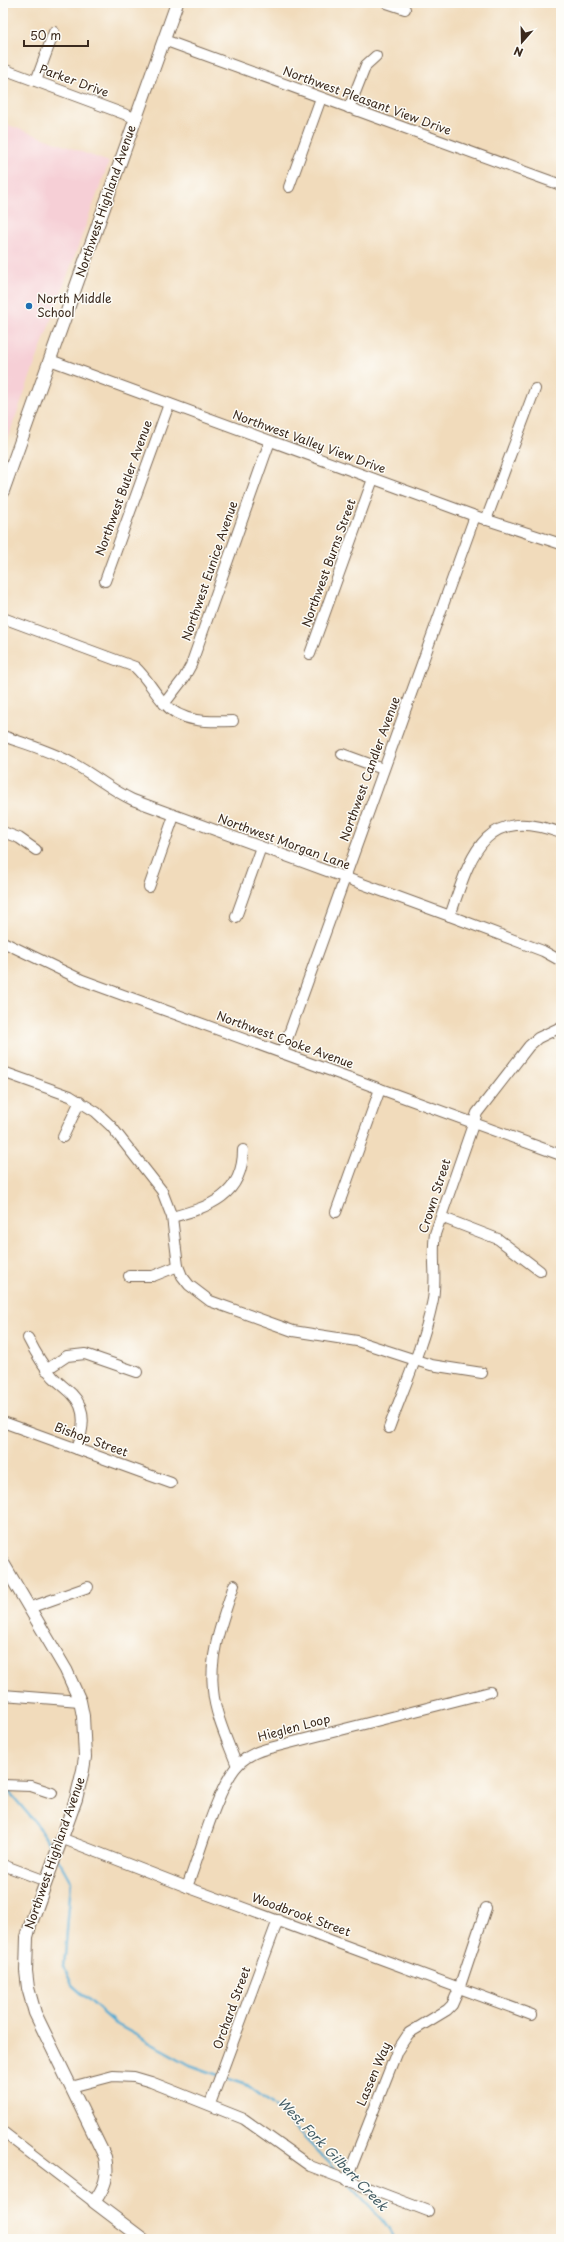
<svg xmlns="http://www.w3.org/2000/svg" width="564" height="2242" font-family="'Playpen Sans',sans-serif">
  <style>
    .built { fill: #f6cfd6 }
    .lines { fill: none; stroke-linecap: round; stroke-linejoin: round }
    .stream { stroke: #55abd2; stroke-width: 2.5 }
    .minor-casing { stroke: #7b6855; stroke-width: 12 }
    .major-casing { stroke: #7b6855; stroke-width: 14 }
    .minor { stroke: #fff; stroke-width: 10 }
    .major { stroke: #fff; stroke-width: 12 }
    .poi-dot { fill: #1f6fb2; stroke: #fdfcf7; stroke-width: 1.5 }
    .labels { text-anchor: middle; stroke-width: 3; stroke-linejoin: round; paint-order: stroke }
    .street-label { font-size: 12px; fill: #3b2a1e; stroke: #fdfcf7 }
    .poi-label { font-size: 12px; fill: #3b2a1e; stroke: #fdfcf7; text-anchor: start }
    .water-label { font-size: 13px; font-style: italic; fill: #455e66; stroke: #fdfcf7 }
  </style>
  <rect width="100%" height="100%" fill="#fdfcf7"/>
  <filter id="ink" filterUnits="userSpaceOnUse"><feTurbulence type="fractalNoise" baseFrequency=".025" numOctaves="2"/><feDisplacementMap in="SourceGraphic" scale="8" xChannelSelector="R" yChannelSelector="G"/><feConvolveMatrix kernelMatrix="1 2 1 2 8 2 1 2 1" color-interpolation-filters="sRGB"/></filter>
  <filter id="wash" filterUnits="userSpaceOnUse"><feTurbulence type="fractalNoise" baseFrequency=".012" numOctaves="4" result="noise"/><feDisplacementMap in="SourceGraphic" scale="16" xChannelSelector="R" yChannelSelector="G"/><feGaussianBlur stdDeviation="0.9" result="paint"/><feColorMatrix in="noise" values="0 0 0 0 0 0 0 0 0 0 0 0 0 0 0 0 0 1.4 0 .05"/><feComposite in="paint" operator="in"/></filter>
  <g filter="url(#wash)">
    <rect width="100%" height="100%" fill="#f1dbbb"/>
    <polygon class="built" points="3,123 109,162 3,451"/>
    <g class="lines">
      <g class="stream">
        <polyline points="6,1788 39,1827 53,1851"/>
        <polyline points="58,1859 71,1882 64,1967 72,1985 116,2024 190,2065 218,2075"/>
        <polyline points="223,2077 247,2085 272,2104 337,2172"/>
        <polyline points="349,2185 383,2221 395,2239"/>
      </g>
    </g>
  </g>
  <g filter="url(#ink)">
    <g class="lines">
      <defs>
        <g id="minor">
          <polyline points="387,3 405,9"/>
          <polyline points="164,40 561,185"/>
          <polyline points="3,69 135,118"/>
          <polyline points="36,81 54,32"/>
          <polyline points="349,108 366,65 376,56"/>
          <polyline points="289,187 321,98"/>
          <polyline points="50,360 475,516 561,544"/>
          <polyline points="486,520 535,389"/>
          <polyline points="105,581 169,404"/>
          <path d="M3 618 135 667C147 678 153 691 164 703 181 723 209 722 233 721"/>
          <polyline points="310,654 373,479"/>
          <polyline points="164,704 184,678 191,665 270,441"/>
          <path d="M3 736C26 744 51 751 72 763 93 774 111 790 133 800L450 916 543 951 561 961"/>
          <polyline points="342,754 383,769"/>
          <polyline points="3,832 19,838 36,850"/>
          <polyline points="149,887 174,816"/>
          <path d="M450 916C471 855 483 804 561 833"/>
          <polyline points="236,917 261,847"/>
          <polyline points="3,942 82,980 561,1155"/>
          <polyline points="282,1053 475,516"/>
          <polyline points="3,1072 70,1096 96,1112 111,1126 162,1191 172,1217 178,1266 182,1276 189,1285 210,1301 293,1331 357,1341 431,1365 482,1373"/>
          <polyline points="63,1137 80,1101"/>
          <polyline points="336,1212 380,1089"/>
          <path d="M172 1217C209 1207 243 1196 243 1150"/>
          <polyline points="441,1217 498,1239 540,1271"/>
          <polyline points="129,1276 153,1276 178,1266"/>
          <path d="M28 1338C35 1352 42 1365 53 1377 59 1383 66 1388 72 1394 88 1410 83 1430 77 1449"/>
          <polyline points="46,1370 67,1356 85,1354 137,1372"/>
          <polyline points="3,1422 171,1483"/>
          <path d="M389 1428C404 1387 423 1346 432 1304 438 1281 431 1258 435 1234L477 1113 529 1046 538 1038 561 1027"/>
          <path d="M234 1585C223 1619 209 1653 213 1690 215 1715 228 1742 237 1766"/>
          <polyline points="29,1608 88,1587"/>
          <polyline points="3,1695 80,1701"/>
          <polyline points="3,1785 31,1786 52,1793"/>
          <polyline points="61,1838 187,1887 532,2015"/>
          <polyline points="3,1865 46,1881"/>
          <path d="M187 1887C199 1856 217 1789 237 1766 245 1757 255 1752 266 1749L490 1692"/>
          <polyline points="71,2087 113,2076 134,2077 151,2082 244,2119 310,2166 428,2211"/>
          <polyline points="210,2104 278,1920"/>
          <polyline points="3,2132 94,2202"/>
          <polyline points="346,2181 397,2051 409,2033 447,2010 452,2005 459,1989 486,1908"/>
        </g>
        <g id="major">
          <polyline points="3,491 177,3"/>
          <path d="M3 1563 66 1670 80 1701 83 1716 85 1757 83 1770 76 1799 30 1926 27 1937 26 1971 28 1988 35 2013 105 2157C109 2176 105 2187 94 2202L143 2239"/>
        </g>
      </defs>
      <use href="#minor" class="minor-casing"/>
      <use href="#major" class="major-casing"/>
      <use href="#minor" class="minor"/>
      <use href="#major" class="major"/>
    </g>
  </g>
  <circle class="poi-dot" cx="29" cy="306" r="4"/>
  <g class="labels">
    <g class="street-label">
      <text transform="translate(74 81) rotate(20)" y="4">Parker Drive</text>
      <text transform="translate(367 101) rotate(20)" y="4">Northwest Pleasant View Drive</text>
      <text transform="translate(106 201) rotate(-71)" y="4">Northwest Highland Avenue</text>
      <text transform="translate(309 442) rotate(20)" y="4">Northwest Valley View Drive</text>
      <text transform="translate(124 488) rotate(-70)" y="4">Northwest Butler Avenue</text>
      <text transform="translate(329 563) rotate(-70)" y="4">Northwest Burns Street</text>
      <text transform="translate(210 571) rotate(-71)" y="4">Northwest Eunice Avenue</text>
      <text transform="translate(370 769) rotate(-70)" y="4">Northwest Candler Avenue</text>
      <text transform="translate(284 842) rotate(20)" y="4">Northwest Morgan Lane</text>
      <text transform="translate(285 1040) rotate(20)" y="4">Northwest Cooke Avenue</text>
      <text transform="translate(435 1196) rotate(-72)" y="4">Crown Street</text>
      <text transform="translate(91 1440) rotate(20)" y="4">Bishop Street</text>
      <text transform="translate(294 1728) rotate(-15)" y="4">Hieglen Loop</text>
      <text transform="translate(55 1853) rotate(-71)" y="4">Northwest Highland Avenue</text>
      <text transform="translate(301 1915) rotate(20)" y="4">Woodbrook Street</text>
      <text transform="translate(232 2008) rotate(-70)" y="4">Orchard Street</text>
      <text transform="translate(374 2074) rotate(-67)" y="4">Lassen Way</text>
    </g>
    <g class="poi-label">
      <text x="37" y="303">North Middle<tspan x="37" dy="14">School</tspan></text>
    </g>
    <g class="water-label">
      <text transform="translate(333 2154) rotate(46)" y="5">West Fork Gilbert Creek</text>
    </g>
  </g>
  <rect width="564" height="2242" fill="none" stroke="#fdfcf7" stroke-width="16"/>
  <g transform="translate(522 42) rotate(200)" stroke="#fdfcf7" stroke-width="3" paint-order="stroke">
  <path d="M0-3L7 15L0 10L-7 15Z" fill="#3b2a1e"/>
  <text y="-6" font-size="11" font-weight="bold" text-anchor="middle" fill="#3b2a1e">N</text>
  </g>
  <path d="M24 40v6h64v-6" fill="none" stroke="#3b2a1e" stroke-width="2"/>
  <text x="30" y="40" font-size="12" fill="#3b2a1e" stroke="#fdfcf7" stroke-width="3" paint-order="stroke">50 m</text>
</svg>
